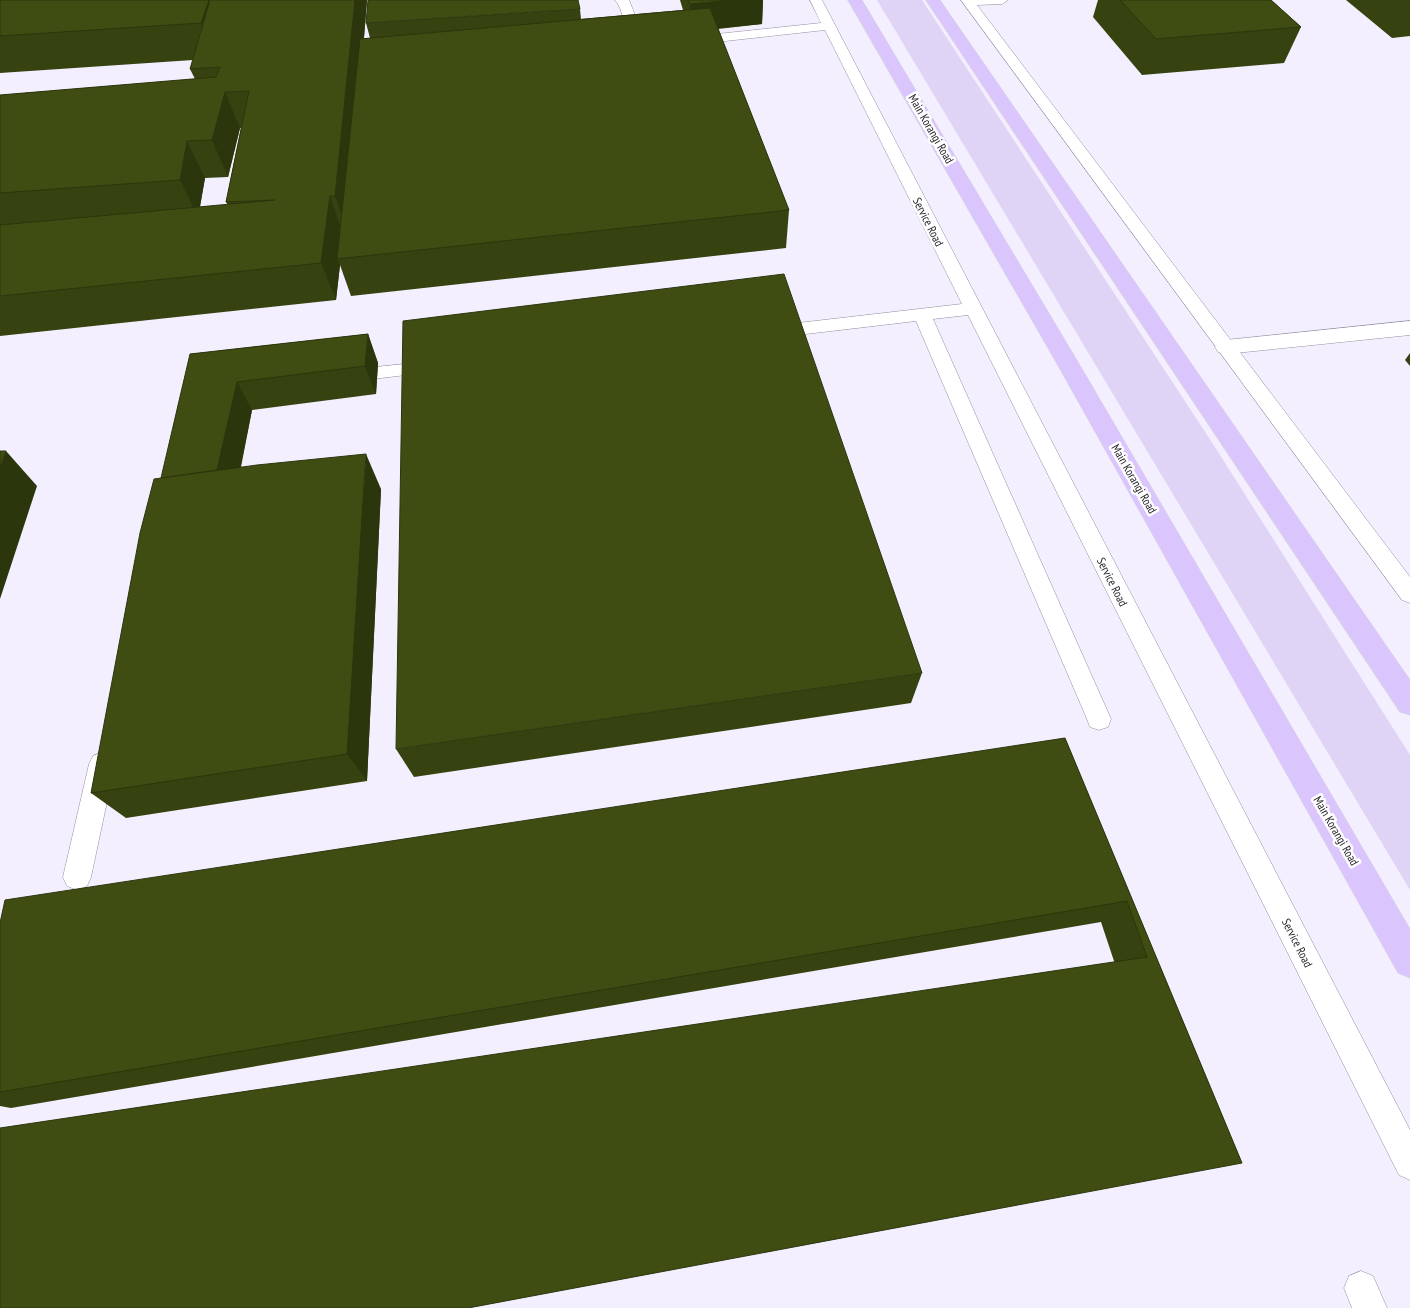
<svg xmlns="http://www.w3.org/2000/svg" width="1410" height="1308" font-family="'PT Sans Narrow',sans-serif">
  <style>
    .built { fill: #f4efff }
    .green { fill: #dfd3f6 }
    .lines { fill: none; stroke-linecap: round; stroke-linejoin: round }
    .service-casing { stroke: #928c9e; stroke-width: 1 }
    .minor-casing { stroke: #928c9e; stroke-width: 1 }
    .primary-casing { stroke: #d8d7d9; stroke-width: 1 }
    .service { fill: #fff; fill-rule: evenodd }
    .minor { fill: #fff; fill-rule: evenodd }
    .primary { fill: #dac5fd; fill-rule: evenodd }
    .wall { fill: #364210; fill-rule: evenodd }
    .shaded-wall { fill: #2c360d }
    .building { fill: #3f4d13; stroke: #2c360d }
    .labels { text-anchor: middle; stroke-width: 5; stroke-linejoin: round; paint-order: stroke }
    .street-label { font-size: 12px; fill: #26232a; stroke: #fff }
  </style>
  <rect width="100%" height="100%" fill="#fbfafe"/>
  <rect class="built" x="0" y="0" width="1410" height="1308"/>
  <polygon class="green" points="877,0 922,0 1213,444 1410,755 1410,890"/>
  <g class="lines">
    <defs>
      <g id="service">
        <path d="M615 0H629L639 25 656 36 654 39C647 40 644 39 638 36 618 24 627 15 615 0Z"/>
        <polygon points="810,0 822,0 1410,1130 1410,1180 1399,1175 968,315 933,319 1111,719 1108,727 1099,730 1090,727 1087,719 916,321 772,338 766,336 763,332 766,328 772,326 962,304 825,30 689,45 682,41 689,37 821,23"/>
        <polygon points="961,0 1008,0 1002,4 977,5 1410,577 1410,603 1402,600"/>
        <polygon points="433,361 440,363 442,367 440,371 347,382 340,381 337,376 340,371 347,370"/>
        <polygon points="102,752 111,756 115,764 91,877 87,886 77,890 67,886 63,877 89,764 93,756"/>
        <polygon points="1361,1271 1373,1276 1387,1308 1352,1308 1344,1288 1349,1276"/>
      </g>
      <polygon id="minor" points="1410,321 1410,335 1226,354 1218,352 1215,347 1218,342 1226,340"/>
      <g id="primary">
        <polygon points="848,0 862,0 1078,362 1410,929 1410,978 1398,973 1056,362"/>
        <polygon points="926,0 940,0 1410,680 1410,715 1400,712"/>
      </g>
    </defs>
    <use href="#service" class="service-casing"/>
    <use href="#minor" class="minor-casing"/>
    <use href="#primary" class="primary-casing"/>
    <use href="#service" class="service"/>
    <use href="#minor" class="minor"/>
    <use href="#primary" class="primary"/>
  </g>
  <g class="wall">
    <path d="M0 0H367L364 38H370L366 23 580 9 581 19 683 10 680 0H763L762 24 718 29 789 210 786 248 351 296 340 265 336 300 0 336V95L195 79 190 69 193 60 0 73ZM240 128H241L226 202 228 205 200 207 205 178 228 177Z"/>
    <polygon points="1098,0 1271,0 1301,27 1284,63 1142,75 1093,17"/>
    <polygon points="1346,0 1410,0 1410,36 1392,38"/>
    <polygon points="368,334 378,363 376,394 252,410 241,467 381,489 367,781 126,818 91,793 190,354"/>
    <polygon points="1410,353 1410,366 1405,360"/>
    <polygon points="922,673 911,703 414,777 396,749"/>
    <polygon points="1065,738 1242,1163 1114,961 1101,922 11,1108 0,1106 0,923"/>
  </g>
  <g class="shaded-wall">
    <polygon points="209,0 221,0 216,58 201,23"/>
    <polygon points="355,0 367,0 348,233 335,196"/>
    <polygon points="732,0 763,0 762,24 690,31 690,4"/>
    <polygon points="225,92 240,128 228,177 212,140"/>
    <polygon points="187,141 205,178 198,217 180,180"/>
    <polygon points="330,196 343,234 337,259 340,265 336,300 321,263"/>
    <polygon points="368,334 378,363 376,394 365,366"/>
    <polygon points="237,382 252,410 233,504 159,486"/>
    <polygon points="6,451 37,486 0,599 0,467"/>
    <polygon points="366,454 381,489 367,781 347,754"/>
  </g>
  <g class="building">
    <polygon points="0,0 209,0 201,23 0,36"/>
    <polygon points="210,0 355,0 335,196 330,196 321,263 0,296 0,225 275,200 226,202 249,91 225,92 212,140 187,141 180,180 0,193 0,95 216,77 220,67 190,69"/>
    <polygon points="368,0 578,0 580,9 366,23"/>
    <polygon points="688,0 732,0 690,4"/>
    <polygon points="1120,0 1271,0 1301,27 1156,39"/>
    <polygon points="710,8 789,210 337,259 360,39"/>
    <polygon points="784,274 922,673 396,749 403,321"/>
    <polygon points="368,334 365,366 237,382 217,470 161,478 190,354"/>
    <polygon points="0,451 6,451 0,467"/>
    <polygon points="366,454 347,754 91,793 140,533 154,479 257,465"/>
    <polygon points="1065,738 1242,1163 468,1308 0,1308 0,1128 1147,957 1127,901 0,1092 0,923 5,900"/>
  </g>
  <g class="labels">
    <g class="street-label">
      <text transform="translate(931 129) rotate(60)" y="4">Main Korangi Road</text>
      <text transform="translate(928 222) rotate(63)" y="4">Service Road</text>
      <text transform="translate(1134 479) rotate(60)" y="4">Main Korangi Road</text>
      <text transform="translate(1112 582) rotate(63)" y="4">Service Road</text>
      <text transform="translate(1336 831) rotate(60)" y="4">Main Korangi Road</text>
      <text transform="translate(1297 943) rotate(63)" y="4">Service Road</text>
    </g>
  </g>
</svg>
